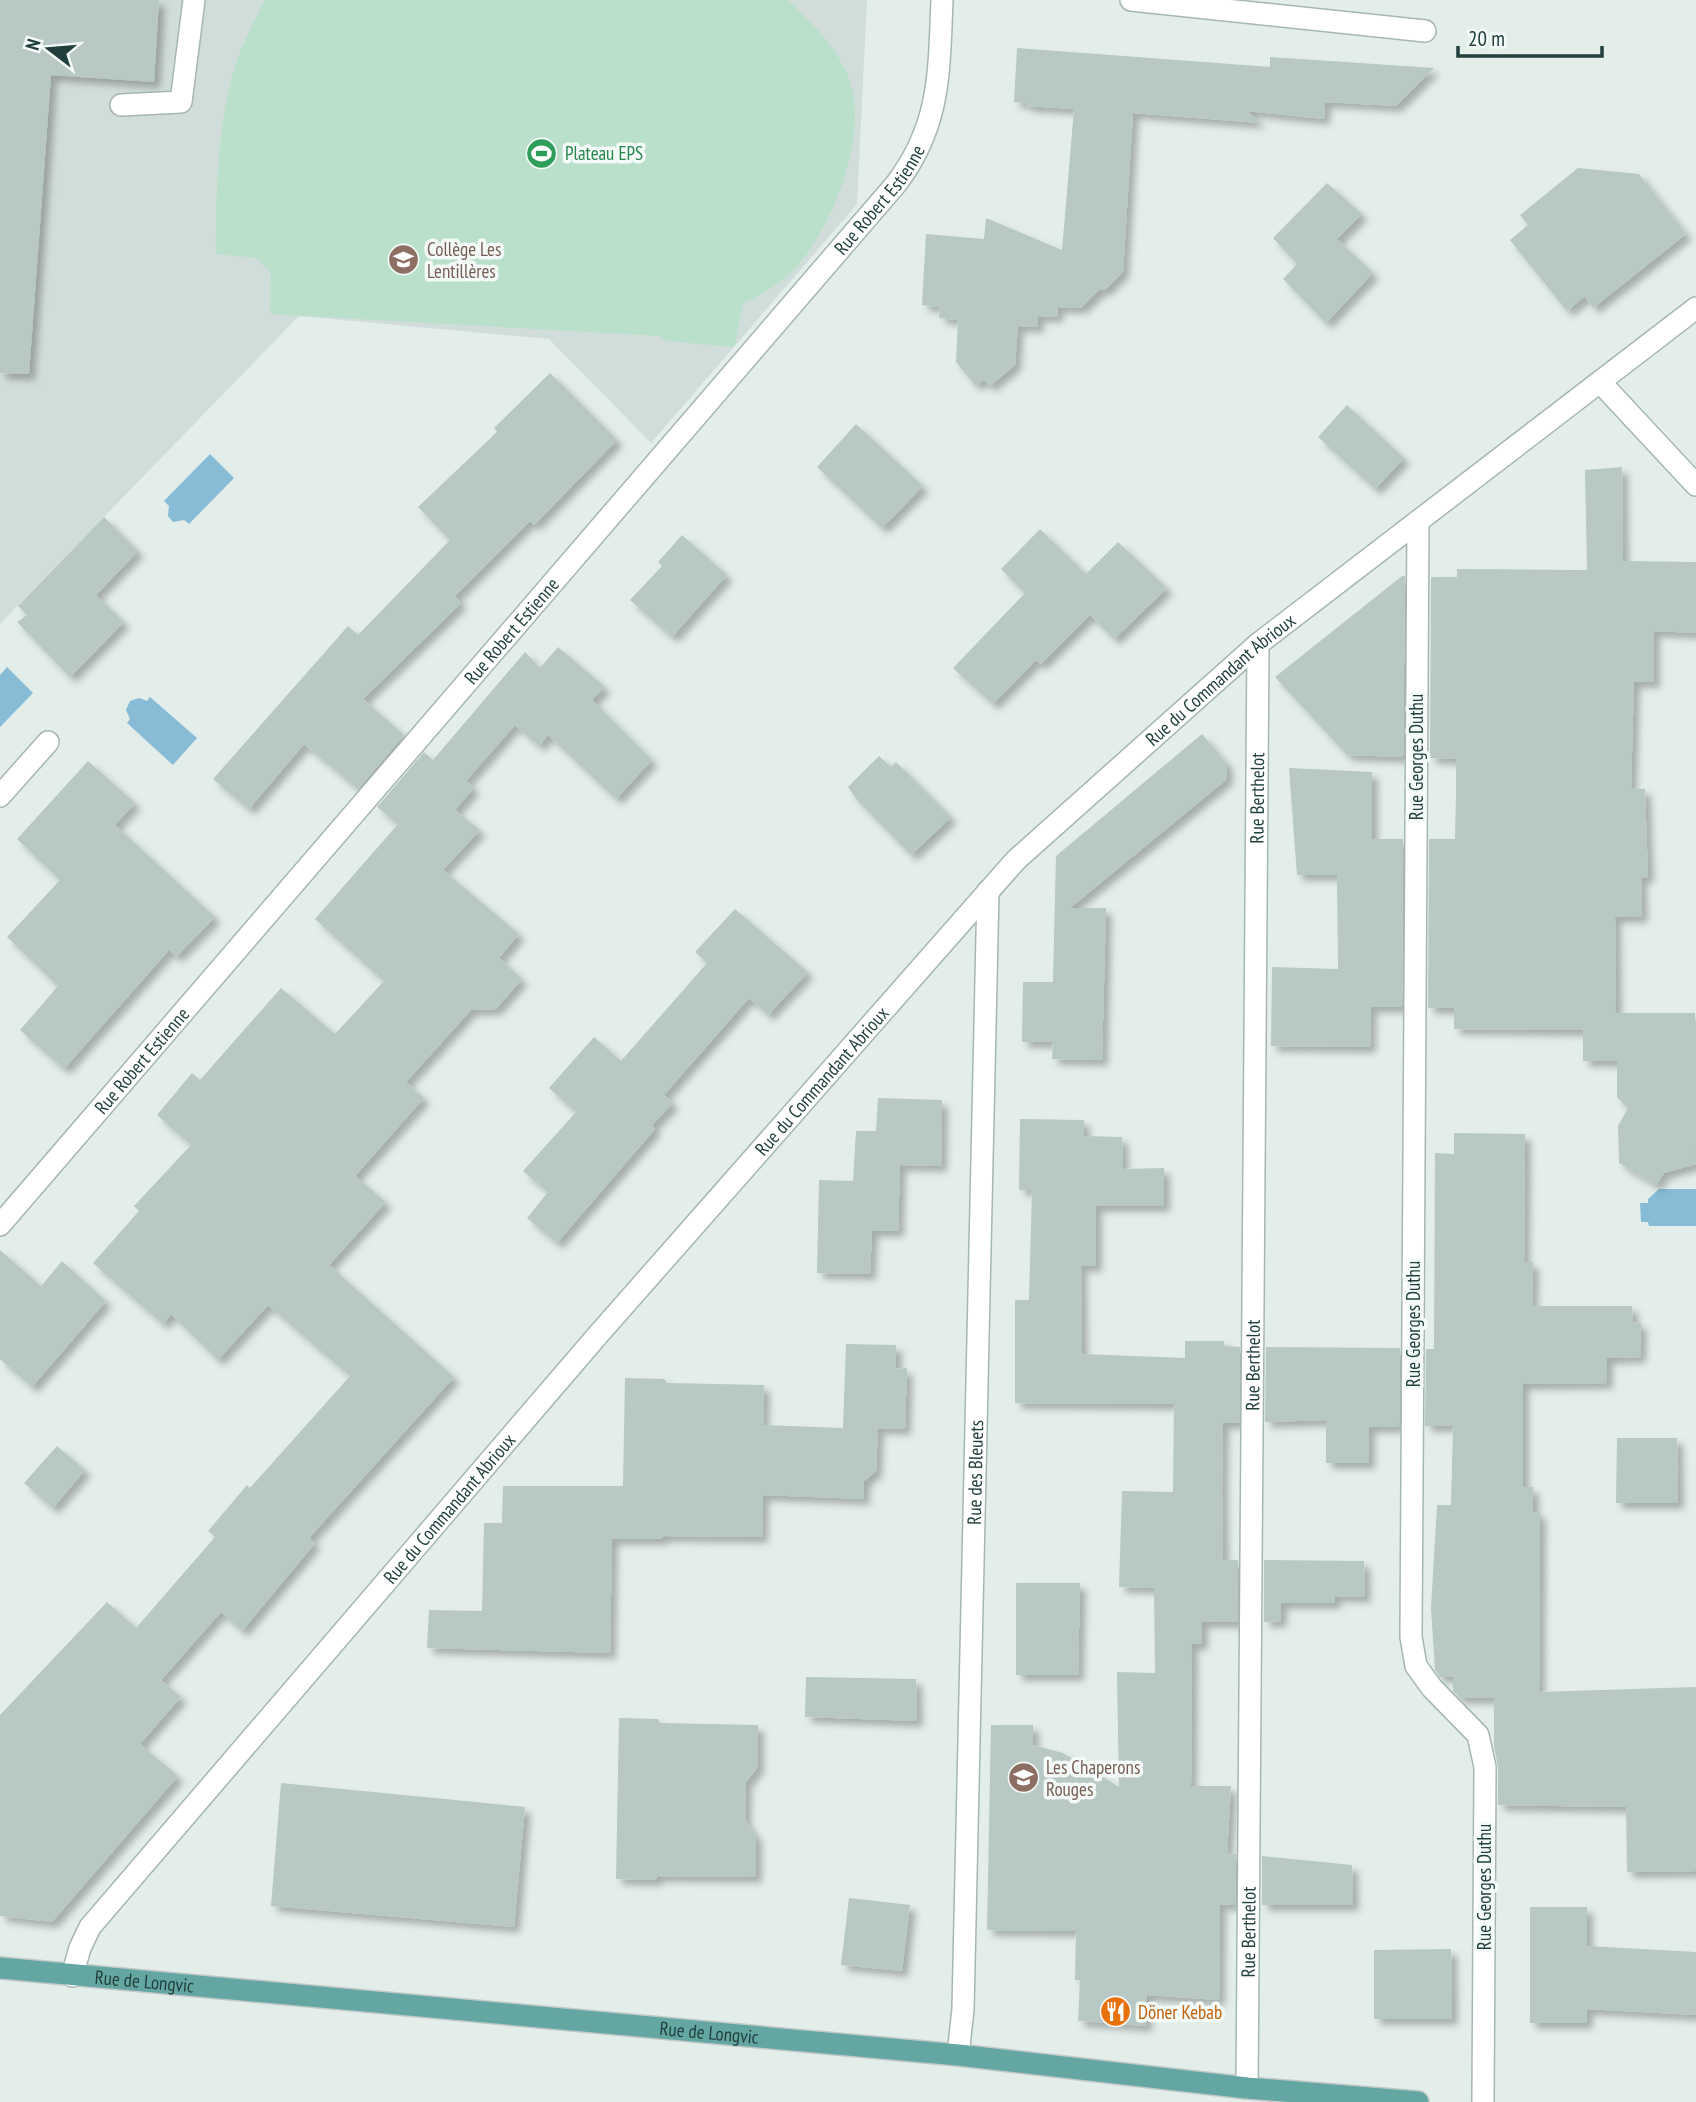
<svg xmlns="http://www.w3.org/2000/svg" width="1696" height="2102" font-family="'PT Sans Narrow',sans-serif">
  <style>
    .built { fill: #d1ddda }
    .green { fill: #bae0cb }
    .water { fill: #87bbd6 }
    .building { fill: #b8c8c4; filter: url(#shadow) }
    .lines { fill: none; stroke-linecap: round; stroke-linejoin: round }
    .minor-casing { stroke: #a5b6b3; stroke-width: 24 }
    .major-casing { stroke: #c1cac9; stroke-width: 24 }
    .minor { stroke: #fff; stroke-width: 21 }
    .major { stroke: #64a6a1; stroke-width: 21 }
    .labels { text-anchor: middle; stroke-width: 7; stroke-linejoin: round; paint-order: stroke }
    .leisure-label { font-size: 19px; fill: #27864d; stroke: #f3faf8; text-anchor: start }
    .street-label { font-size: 19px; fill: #21403d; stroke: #f3faf8 }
    .education-label { font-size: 19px; fill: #785e54; stroke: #f3faf8; text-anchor: start }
    .food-label { font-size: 19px; fill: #c56008; stroke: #f3faf8; text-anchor: start }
  </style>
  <defs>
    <filter id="shadow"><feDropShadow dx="6" dy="6" stdDeviation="3.5" flood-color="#0004"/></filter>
  </defs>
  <rect width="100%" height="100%" fill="#e3eeeb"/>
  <polygon class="built" points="0,0 867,0 857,204 651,443 549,339 299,316 0,624"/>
  <path class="green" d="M265 0H788C814 26 840 49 851 85 867 137 833 224 799 264 783 283 764 293 743 304L734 347 667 341 660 336 270 314 271 273 257 258 216 254C216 195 217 127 234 70 241 46 254 22 265 0Z"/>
  <g class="water">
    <polygon points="210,454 234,478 189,524 184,520 173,522 168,516 169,506 164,501"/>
    <polygon points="7,667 33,693 0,727 0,675"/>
    <polygon points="150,697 197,738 173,765 127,723 130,719 126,710 130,701 139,698 147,701"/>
    <polygon points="1659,1189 1696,1189 1696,1226 1649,1226 1648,1222 1641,1222 1640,1203 1648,1203 1648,1199"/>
  </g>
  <g class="building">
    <polygon points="0,0 159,0 154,82 51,75 29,374 0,373"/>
    <polygon points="1017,48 1270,67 1270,57 1434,68 1396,106 1325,102 1324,119 1247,111 1260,123 1133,113 1123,272 1105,290 1100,289 1081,308 1058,307 1057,317 1038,316 1038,327 1018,326 1015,365 990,386 984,380 975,385 956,362 958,320 939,318 940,307 922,305 926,234 984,239 986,218 1062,250 1074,109 1027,106 1025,103 1014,102"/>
    <polygon points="1578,168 1639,174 1686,234 1593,308 1585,296 1567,311 1510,240 1528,225 1520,215"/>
    <polygon points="1327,183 1362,214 1337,239 1373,273 1326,323 1283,279 1297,264 1273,238"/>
    <polygon points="550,373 617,440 534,525 530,521 455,596 461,603 363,699 404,735 358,789 304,744 249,809 213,779 348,626 358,635 450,540 418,507 497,432 494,428"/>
    <polygon points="1347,405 1404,458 1375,489 1318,437"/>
    <polygon points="856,424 923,486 882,528 817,467"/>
    <polygon points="1622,467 1623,561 1696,562 1696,633 1654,631 1654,682 1634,682 1631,788 1645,789 1648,878 1641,877 1642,917 1615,917 1616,1013 1695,1013 1696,1164 1664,1173 1656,1185 1619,1163 1618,1126 1628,1108 1617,1097 1617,1061 1583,1061 1583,1030 1454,1029 1454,1008 1428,1008 1429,839 1455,839 1456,795 1456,759 1430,758 1431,577 1457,577 1457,569 1587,570 1585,470"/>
    <polygon points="104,517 138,551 96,595 124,622 70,677 17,622 27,615 18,606"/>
    <polygon points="1040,529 1086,574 1118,542 1167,588 1114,639 1090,615 1041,664 1036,660 993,704 953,668 1025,593 1001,569"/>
    <polygon points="682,535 727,575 672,637 630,600 662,566 658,562"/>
    <polygon points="1402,576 1405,576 1403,757 1347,755 1275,677"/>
    <polygon points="558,647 605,687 592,700 652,760 616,799 548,735 539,746 515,725 466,781 474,788 455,810 480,830 443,870 519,934 499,958 522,979 496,1009 471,1010 406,1082 424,1098 355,1176 386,1202 329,1265 454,1377 309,1538 315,1543 242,1631 221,1612 161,1680 181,1697 140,1744 178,1776 52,1922 0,1916 0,1715 107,1602 136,1628 215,1537 208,1531 247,1485 250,1488 350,1376 268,1305 218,1360 171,1314 163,1324 93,1263 139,1211 134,1206 191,1145 157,1115 192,1073 200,1080 281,988 335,1034 384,981 315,919 398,824 377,807 424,752 433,760 525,652 540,668"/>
    <polygon points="1202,734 1227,764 1227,779 1070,908 1106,908 1102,1060 1052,1059 1053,1042 1022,1042 1023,982 1053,982 1056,856"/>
    <polygon points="879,756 891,767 896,762 951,817 911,855 858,801 848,787"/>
    <polygon points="88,761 135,803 115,825 215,917 176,957 169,950 64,1069 20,1030 58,986 7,937 60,880 17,839"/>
    <polygon points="1289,768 1372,772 1372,839 1403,839 1402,1007 1371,1007 1370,1047 1271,1046 1272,967 1338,969 1337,875 1297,875"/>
    <polygon points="735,909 808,972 768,1015 749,998 664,1095 673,1103 652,1125 655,1129 557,1243 527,1218 548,1192 523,1171 576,1112 549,1088 594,1037 621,1061 707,963 695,952"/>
    <polygon points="878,1098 942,1100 941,1166 900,1165 898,1231 872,1231 870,1274 817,1273 819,1180 853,1181 856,1131 876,1131"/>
    <polygon points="1020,1119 1084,1120 1084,1136 1122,1137 1123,1169 1164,1168 1164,1206 1096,1206 1096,1266 1081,1266 1082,1354 1185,1358 1185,1341 1224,1341 1224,1346 1240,1347 1239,1423 1223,1423 1222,1489 1223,1560 1238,1560 1237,1622 1202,1622 1202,1644 1192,1644 1191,1786 1231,1786 1227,1853 1236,1854 1235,1905 1220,1904 1219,2000 1147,1995 1146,2026 1078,2021 1080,1980 1075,1980 1076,1931 987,1930 991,1725 1033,1725 1033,1745 1063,1753 1119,1787 1117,1672 1155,1673 1154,1588 1119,1587 1122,1491 1173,1492 1174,1404 1015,1403 1015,1300 1029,1300 1032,1190 1019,1190"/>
    <polygon points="1454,1133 1525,1134 1524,1262 1533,1262 1532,1306 1632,1306 1633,1322 1641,1323 1640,1357 1607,1358 1607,1383 1523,1384 1523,1487 1533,1487 1533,1512 1540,1512 1539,1692 1696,1687 1696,1871 1627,1872 1626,1807 1498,1805 1498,1767 1494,1746 1494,1698 1460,1698 1453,1691 1453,1677 1440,1677 1435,1670 1431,1608 1437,1505 1451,1505 1453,1426 1425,1426 1426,1349 1434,1349 1435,1153 1454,1154"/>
    <polygon points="0,1250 41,1286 62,1261 106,1301 32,1387 0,1359"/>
    <polygon points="846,1344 896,1345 896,1369 907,1368 905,1429 872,1428 878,1429 876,1471 864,1481 864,1499 763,1495 762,1537 664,1536 661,1539 612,1539 610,1653 427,1648 429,1610 482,1611 484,1523 502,1523 503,1486 623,1486 625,1378 664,1379 667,1383 764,1385 763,1425 843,1428"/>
    <polygon points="1266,1347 1400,1348 1399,1427 1369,1427 1369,1463 1326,1463 1326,1420 1265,1422"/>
    <polygon points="1617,1438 1677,1438 1678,1503 1616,1503"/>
    <polygon points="57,1446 85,1470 53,1508 24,1483"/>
    <polygon points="1264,1560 1364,1561 1365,1597 1335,1596 1335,1603 1281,1603 1281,1621 1264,1622"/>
    <polygon points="1016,1583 1080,1583 1078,1675 1016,1675"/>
    <polygon points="806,1677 916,1679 917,1721 805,1717"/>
    <polygon points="619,1718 658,1719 660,1723 758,1725 758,1767 746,1782 745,1820 756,1836 756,1877 658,1876 655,1880 616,1879"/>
    <polygon points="281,1783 525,1807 514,1927 271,1906"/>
    <polygon points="1262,1856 1352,1865 1353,1905 1262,1905"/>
    <polygon points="849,1898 910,1905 902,1971 841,1965"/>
    <polygon points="1530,1907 1587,1907 1587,1946 1696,1952 1696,2015 1587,2009 1587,2023 1530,2023"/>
    <polygon points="1451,1949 1452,2019 1374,2019 1374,1950"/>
  </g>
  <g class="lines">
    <defs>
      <g id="minor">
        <polyline points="1131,0 1425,31"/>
        <polyline points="121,105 181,102 194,0"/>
        <polyline points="1601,383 1696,485"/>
        <polyline points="1418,521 1411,1637 1416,1666 1432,1688 1478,1735 1485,1767 1483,2102"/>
        <polyline points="0,796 48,742"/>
        <path id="s1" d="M0 1225 896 184C941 125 939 71 942 0"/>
        <path id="s2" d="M72 1976 80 1948 90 1927 597 1336 1016 860 1258 644 1696 308"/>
        <path id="s3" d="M958 2055 963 2009 988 891"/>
        <path id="s4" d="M1247 2088 1258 644"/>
      </g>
      <g id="major">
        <path id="s5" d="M0 1968 958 2055 1247 2088 1418 2102"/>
      </g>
    </defs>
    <use href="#minor" class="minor-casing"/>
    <use href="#major" class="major-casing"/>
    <use href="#minor" class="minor"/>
    <use href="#major" class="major"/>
  </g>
  <defs>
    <symbol id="stadium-disc" viewBox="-11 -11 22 22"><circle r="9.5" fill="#2e9e5b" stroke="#f3faf8"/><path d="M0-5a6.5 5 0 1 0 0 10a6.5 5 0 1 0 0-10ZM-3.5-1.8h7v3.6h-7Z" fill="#fff"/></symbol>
    <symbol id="school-disc" viewBox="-11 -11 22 22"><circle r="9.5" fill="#8d6e63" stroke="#f3faf8"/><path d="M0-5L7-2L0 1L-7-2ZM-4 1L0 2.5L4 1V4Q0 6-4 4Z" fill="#fff"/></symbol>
    <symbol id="restaurant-disc" viewBox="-11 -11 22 22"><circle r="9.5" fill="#e8710a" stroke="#f3faf8"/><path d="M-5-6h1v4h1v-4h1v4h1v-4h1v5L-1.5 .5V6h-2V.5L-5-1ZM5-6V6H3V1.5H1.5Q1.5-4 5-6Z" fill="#fff"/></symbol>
  </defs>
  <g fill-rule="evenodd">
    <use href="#stadium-disc" x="524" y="136" width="35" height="35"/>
    <use href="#school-disc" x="386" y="242" width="35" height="35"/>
    <use href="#school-disc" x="1006" y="1760" width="35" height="35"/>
    <use href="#restaurant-disc" x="1098" y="1994" width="35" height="35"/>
  </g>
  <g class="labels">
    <g class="leisure-label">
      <text x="565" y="160">Plateau EPS</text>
    </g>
    <g class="street-label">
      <text dy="7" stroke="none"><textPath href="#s1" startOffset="1351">Rue Robert Estienne</textPath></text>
      <text dy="7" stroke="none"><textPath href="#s1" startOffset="784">Rue Robert Estienne</textPath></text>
      <text dy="7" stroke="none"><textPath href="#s2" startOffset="1738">Rue du Commandant Abrioux</textPath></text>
      <text transform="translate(1416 757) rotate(-90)" y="7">Rue Georges Duthu</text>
      <text dy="7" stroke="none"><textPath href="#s4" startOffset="1290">Rue Berthelot</textPath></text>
      <text dy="7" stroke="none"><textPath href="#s1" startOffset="217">Rue Robert Estienne</textPath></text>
      <text dy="7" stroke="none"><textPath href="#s2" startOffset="1171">Rue du Commandant Abrioux</textPath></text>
      <text transform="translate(1413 1324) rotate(-90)" y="7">Rue Georges Duthu</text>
      <text dy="7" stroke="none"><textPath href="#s4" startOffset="723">Rue Berthelot</textPath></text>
      <text dy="7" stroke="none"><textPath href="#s3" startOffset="583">Rue des Bleuets</textPath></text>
      <text dy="7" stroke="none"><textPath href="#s2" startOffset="604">Rue du Commandant Abrioux</textPath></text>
      <text transform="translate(1484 1887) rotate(-90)" y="7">Rue Georges Duthu</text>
      <text dy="7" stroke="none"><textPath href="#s4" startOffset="156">Rue Berthelot</textPath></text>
      <text dy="7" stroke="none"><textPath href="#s5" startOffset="145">Rue de Longvic</textPath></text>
      <text dy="7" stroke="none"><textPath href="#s5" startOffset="712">Rue de Longvic</textPath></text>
    </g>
    <g class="education-label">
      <text x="427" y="256">Collège Les<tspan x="427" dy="22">Lentillères</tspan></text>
      <text x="1046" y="1774">Les Chaperons<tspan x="1046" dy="22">Rouges</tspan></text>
    </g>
    <g class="food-label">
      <text x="1138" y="2019">Döner Kebab</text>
    </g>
  </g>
  <g transform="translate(49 49) rotate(286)" stroke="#f3faf8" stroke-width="5" paint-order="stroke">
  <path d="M0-5L12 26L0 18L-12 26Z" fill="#21403d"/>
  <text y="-10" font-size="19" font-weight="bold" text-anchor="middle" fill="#21403d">N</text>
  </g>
  <path d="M1458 46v10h144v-10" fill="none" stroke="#21403d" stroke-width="3.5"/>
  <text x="1468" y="46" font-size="21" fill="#21403d" stroke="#f3faf8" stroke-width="5" paint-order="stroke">20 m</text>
</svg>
